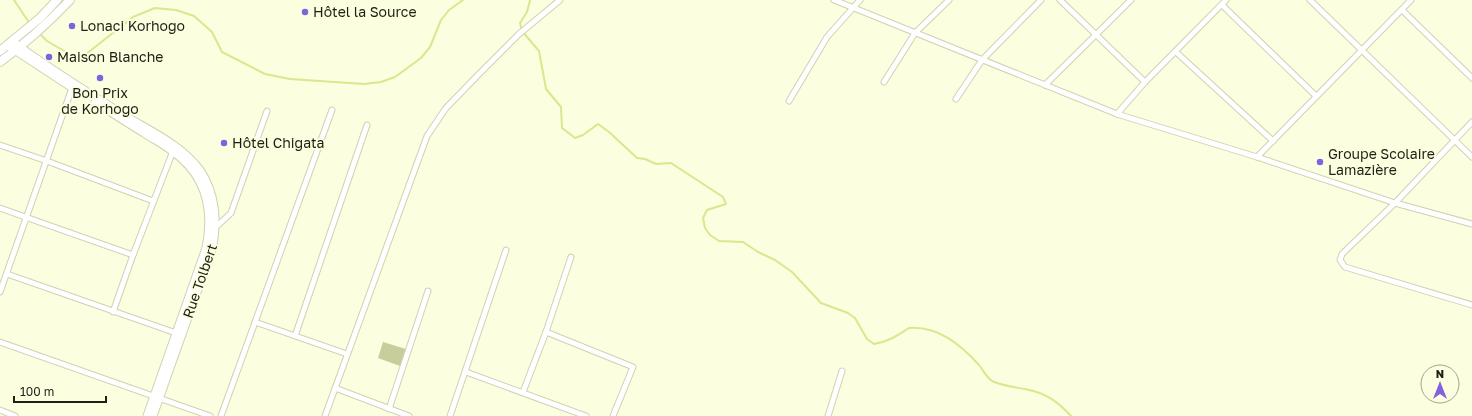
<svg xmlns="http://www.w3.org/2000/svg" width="1472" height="416" font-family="'Golos Text',sans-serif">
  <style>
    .green { fill: #c9cd9c }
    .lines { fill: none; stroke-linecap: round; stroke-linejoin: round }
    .stream { stroke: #dfe48f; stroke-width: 2 }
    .street-casing { stroke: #cfd2b4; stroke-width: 7 }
    .secondary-casing { stroke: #cfd2b4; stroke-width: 9 }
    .primary-casing { stroke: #cfd2b4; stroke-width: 10 }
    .street { stroke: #fff; stroke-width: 5 }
    .secondary { stroke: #fff; stroke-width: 7 }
    .primary { stroke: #fff; stroke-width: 8 }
    .poi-dot { fill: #8162dd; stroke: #fbfedf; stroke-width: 1.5 }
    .labels { text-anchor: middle; stroke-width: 4; stroke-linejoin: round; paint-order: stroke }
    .poi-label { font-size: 14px; fill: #1f2015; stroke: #fbfedf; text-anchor: start }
    .street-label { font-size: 14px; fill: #1f2015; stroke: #fbfedf }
  </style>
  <rect width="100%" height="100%" fill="#fbfedf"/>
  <polygon class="green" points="383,342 406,349 400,366 378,358"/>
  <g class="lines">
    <g class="stream">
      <polyline points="14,0 30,24"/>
      <path d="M530 0 527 12 520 23 522 31 539 51 546 89 561 107 562 128 575 138 583 135 598 124 609 132 637 158 645 159 656 164 671 163 723 197 726 204 707 210 703 218 705 228 710 235 719 241 743 242 758 252 775 260 792 272 821 303 848 313 855 318 867 339 874 344C890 341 896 336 909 328 938 326 960 344 979 365 983 370 987 378 992 381 1003 386 1014 387 1025 389 1046 393 1057 401 1071 416"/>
      <polyline points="39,33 47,41 71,55 85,55 133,17 155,8 176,10 194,16 212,32 222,52 265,74 290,79 364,84 381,82 395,77 421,58 430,47 441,20 449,10 463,0"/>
    </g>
    <defs>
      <g id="street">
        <polyline points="834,0 1117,114 1257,157 1395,203 1472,224"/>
        <polyline points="1060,0 1145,82"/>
        <polyline points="1310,0 1472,157"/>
        <polyline points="1222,5 1316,96"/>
        <polyline points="1402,10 1472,78"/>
        <polyline points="1176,52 1273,141"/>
        <polyline points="884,82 915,33 949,0"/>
        <polyline points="1045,85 1131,0"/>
        <polyline points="956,99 982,60 1041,0"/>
        <polyline points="789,101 827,37 860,0"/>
        <polyline points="1117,114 1145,82 1226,0"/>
        <polyline points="1472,122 1395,203 1342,254 1340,260 1345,267 1472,305"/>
        <polyline points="0,145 47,161 153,201"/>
        <polyline points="1257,157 1411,0"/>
        <polyline points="0,208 133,255"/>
        <polyline points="216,227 231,213 267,111"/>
        <polyline points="7,274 176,333"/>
        <polyline points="0,292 72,88"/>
        <polyline points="113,312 133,255 173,151"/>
        <polyline points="255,322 347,354"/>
        <polyline points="546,332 633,367 613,416"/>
        <polyline points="295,336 367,125"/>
        <polyline points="0,342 210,416"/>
        <polyline points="466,372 586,416"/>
        <polyline points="335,388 409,416"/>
        <polyline points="523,392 546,332 571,257"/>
        <polyline points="389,409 428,291"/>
        <polyline points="0,410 15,416"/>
        <polyline points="221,416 332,110"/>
        <polyline points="325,416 427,136 446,108 481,72 519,34 560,0"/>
        <polyline points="450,416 506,250"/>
        <polyline points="828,416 842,371"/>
      </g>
      <g id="secondary">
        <path d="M12 41C48 68 86 91 124 115 150 131 182 145 200 170 216 193 218 223 212 250L153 416"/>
        <polyline points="7,45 71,87"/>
        <path d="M95 102C111 112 127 123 144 133 153 139 163 144 172 151 206 175 214 209 206 248L147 416"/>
      </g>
      <g id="primary">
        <polyline points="0,51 40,18 57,0"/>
        <path d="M0 62C26 43 48 23 70 0"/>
      </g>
    </defs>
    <use href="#street" class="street-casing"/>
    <use href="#secondary" class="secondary-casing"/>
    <use href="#primary" class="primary-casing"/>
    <use href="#street" class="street"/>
    <use href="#secondary" class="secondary"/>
    <use href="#primary" class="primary"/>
  </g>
  <g class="poi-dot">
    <circle cx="305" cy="12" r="4"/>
    <circle cx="72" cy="26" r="4"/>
    <circle cx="49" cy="57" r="4"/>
    <circle cx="100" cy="78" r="4"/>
    <circle cx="224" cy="143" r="4"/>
    <circle cx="1320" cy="162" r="4"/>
  </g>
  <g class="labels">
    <g class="poi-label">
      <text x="313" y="17">Hôtel la Source</text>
      <text x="80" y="31">Lonaci Korhogo</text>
      <text x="57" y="62">Maison Blanche</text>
      <text x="100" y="98" text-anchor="middle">Bon Prix<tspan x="100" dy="16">de Korhogo</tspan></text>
      <text x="232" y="148">Hôtel Chigata</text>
      <text x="1328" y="159">Groupe Scolaire<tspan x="1328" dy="16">Lamazière</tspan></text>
    </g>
    <g class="street-label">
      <text transform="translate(200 281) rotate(-71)" y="5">Rue Tolbert</text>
    </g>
  </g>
  <g transform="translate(1440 384)"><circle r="19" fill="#fbfedf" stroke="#a3a58e"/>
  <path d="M0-3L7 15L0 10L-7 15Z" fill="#8162dd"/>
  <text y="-6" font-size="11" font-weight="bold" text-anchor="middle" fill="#1f2015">N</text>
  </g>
  <path d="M14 396v6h92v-6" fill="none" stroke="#1f2015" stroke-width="2"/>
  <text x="20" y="396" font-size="12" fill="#1f2015" stroke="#fbfedf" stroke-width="3" paint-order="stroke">100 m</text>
</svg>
